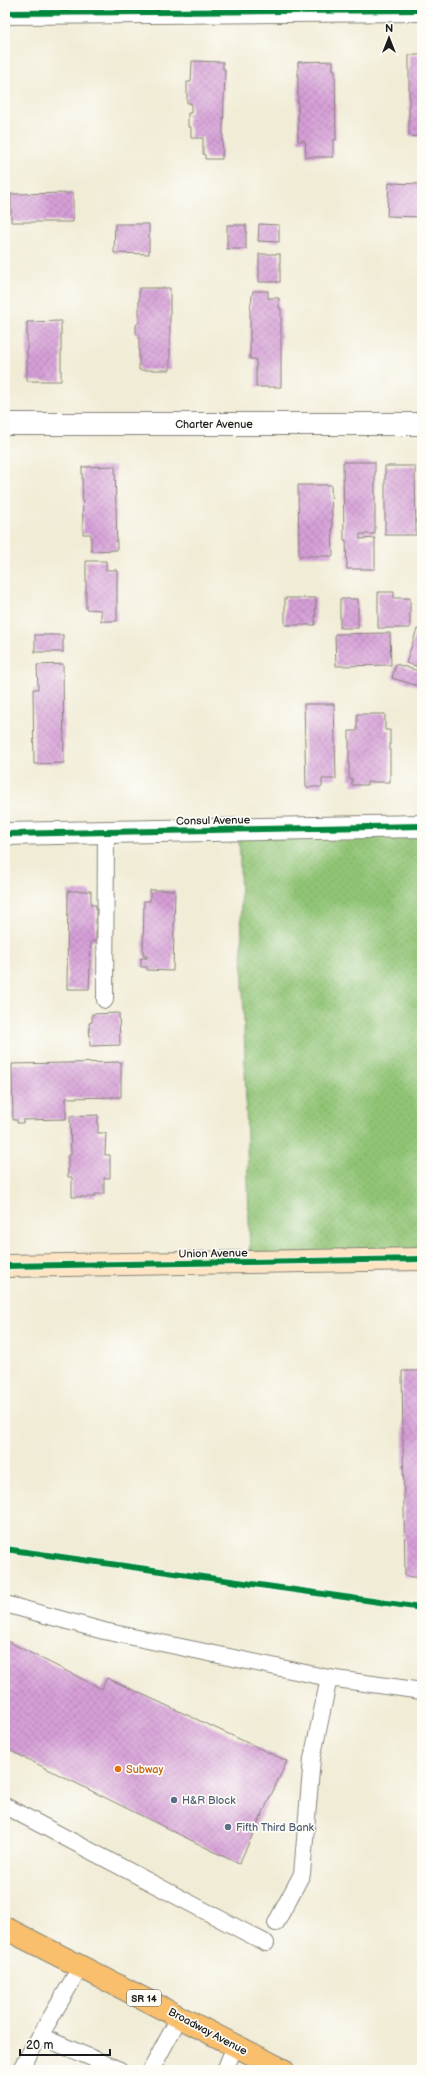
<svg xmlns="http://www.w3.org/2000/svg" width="427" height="2075" font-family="'Balsamiq Sans',sans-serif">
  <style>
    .grass { fill: url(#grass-dots); stroke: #567048 }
    .building { fill: url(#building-cross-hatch) }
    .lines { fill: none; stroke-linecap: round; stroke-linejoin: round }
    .service-casing { stroke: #868479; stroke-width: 18 }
    .minor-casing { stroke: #868479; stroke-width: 24 }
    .secondary-casing { stroke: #868479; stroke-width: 24 }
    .primary-casing { stroke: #868479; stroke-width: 24 }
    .service { stroke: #fff; stroke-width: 16 }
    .minor { stroke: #fff; stroke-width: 22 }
    .secondary { stroke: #fde5c4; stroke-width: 22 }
    .primary { stroke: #f9bf6c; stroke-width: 22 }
    .cycleway-casing { stroke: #fdfcf7; stroke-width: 8 }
    .cycleway { stroke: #00873e; stroke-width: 6 }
    .food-dot { fill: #e8710a; stroke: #fdfcf7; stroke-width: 1.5 }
    .service-dot { fill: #5c6f8a; stroke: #fdfcf7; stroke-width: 1.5 }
    .labels { text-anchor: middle; stroke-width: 3.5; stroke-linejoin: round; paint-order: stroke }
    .shield { fill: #fdfcf7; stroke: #605f5e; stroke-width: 1 }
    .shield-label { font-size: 10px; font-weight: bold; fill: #1c1c1c }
    .street-label { font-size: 11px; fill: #1c1c1c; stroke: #fdfcf7 }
    .food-label { font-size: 11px; fill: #c56008; stroke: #fdfcf7; text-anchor: start }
    .service-label { font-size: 11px; fill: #4e5e75; stroke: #fdfcf7; text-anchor: start }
  </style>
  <defs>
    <pattern id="grass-dots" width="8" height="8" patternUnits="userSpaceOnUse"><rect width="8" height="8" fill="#90c475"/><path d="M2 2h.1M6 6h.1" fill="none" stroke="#7ca865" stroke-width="1.8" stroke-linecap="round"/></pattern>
    <pattern id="building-cross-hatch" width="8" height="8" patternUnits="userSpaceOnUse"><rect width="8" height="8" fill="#d69fd7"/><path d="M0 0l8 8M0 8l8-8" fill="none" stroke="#b788b8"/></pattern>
  </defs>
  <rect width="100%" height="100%" fill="#fdfcf7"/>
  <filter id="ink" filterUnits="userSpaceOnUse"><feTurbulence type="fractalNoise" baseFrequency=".025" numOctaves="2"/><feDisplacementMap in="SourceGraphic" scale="8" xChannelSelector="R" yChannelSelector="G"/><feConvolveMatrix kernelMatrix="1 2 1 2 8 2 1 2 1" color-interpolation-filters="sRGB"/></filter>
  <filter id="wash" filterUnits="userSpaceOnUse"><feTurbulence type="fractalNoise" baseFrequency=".012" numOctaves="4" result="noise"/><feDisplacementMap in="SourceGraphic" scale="16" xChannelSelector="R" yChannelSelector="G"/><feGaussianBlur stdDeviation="0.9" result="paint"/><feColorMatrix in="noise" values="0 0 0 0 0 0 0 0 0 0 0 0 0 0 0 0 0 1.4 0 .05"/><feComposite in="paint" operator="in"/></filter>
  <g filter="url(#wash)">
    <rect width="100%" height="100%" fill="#f1ecd6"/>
    <polygon class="grass" points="422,828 422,1259 250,1262 239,829"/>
    <g id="blocks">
      <g class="building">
        <polygon points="409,55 422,55 422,137 409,136"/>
        <polygon points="192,61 223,62 223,69 225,69 222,159 205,159 205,155 203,154 203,138 191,138 191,127 188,127 188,113 191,113 191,103 187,103 187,82 191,82"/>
        <polygon points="333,61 333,70 335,70 336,140 333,140 333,157 306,157 305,141 298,141 298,62"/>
        <polygon points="389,183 422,184 422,217 387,216"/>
        <polygon points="73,193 73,222 11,222 11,194"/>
        <polygon points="115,224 149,224 149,254 114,253"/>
        <polygon points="259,224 279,225 279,242 258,241"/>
        <rect x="227" y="225" width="19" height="24"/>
        <rect x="259" y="254" width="21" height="28"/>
        <polygon points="139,288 170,288 170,370 139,370 139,337 136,333 136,325 139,322"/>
        <polygon points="253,291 268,291 268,298 279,298 279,308 281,308 281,387 256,387 256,359 250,359 250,308"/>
        <polygon points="61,321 61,381 27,381 27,322"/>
        <polygon points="343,462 375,462 375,534 360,534 360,539 375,538 375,569 347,569 346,540 344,540"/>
        <polygon points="115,466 117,550 91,551 91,534 83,534 82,467"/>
        <polygon points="385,466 415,466 416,535 385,535"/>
        <polygon points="298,485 331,485 333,556 299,556"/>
        <polygon points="86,561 106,561 106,570 117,570 117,621 101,621 101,610 86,609"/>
        <polygon points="378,592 394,592 394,598 410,598 410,628 378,628"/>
        <polygon points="285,598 316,598 315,625 285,625"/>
        <rect x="340" y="599" width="18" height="29"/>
        <polygon points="417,629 422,631 422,668 406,663"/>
        <polygon points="390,633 391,665 336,666 335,634"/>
        <rect x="35" y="635" width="28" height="17"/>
        <polygon points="63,664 64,763 34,764 33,689 38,689 37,665"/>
        <polygon points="396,664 422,672 422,687 392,678"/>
        <polygon points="304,704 334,704 336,779 322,779 322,787 306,787"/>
        <polygon points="357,714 385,714 385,730 390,730 390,782 367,782 367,785 352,785 352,779 349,779 349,731 357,731"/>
        <polygon points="150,890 175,890 173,971 147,970 147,967 141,967 141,958 147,958 147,956 143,956 144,901 150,901"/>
        <polygon points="68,891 91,891 91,905 96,905 96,941 91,941 89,989 67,989"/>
        <polygon points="119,1013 120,1045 90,1046 89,1023 92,1022 92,1014"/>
        <polygon points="121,1062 121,1097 66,1098 66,1119 23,1120 23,1123 17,1123 17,1120 13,1120 12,1064"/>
        <polygon points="98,1115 98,1133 106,1133 105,1155 110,1155 110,1178 104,1178 104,1194 95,1194 95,1197 72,1197 72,1177 68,1177 68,1155 71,1155 70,1116"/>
        <polygon points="421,1355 422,1355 422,1578 405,1576 402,1371 418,1371"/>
        <polygon points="5,1640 102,1689 107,1678 287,1761 239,1864 5,1748"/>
      </g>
    </g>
  </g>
  <g filter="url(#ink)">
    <use href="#blocks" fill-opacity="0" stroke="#868479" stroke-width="1"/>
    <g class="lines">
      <defs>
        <g id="service">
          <polyline points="105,1000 106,832"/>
          <polyline points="5,1604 104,1631 329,1678"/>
          <polyline points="5,1806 266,1943"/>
          <polyline points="276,1923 302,1874 312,1759 329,1678 422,1691"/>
          <polyline points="40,2036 120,2070"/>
          <polyline points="20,2070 81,1966"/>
          <polyline points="151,2070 180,2016"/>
          <polyline points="225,2070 235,2046"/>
        </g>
        <g id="minor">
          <polyline points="5,13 422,10"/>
          <polyline points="5,424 422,424"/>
          <polyline points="5,834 422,826"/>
        </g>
        <polyline id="secondary" points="5,1266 422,1259"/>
        <polyline id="primary" points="5,1928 283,2070"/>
      </defs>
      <use href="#service" class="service-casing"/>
      <use href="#minor" class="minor-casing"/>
      <use href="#secondary" class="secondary-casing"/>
      <use href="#primary" class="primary-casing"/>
      <use href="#service" class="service"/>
      <use href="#minor" class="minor"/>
      <use href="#secondary" class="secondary"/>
      <use href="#primary" class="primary"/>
      <defs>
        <g id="cycleway">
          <polyline points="5,13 422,10"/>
          <polyline points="5,834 422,826"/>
          <polyline points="5,1266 422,1259"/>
          <polyline points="5,1549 422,1608"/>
        </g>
      </defs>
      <use href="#cycleway" class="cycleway-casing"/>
      <use href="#cycleway" class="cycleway"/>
    </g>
  </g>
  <circle class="food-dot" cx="118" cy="1769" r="4"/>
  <g class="service-dot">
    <circle cx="174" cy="1800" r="4"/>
    <circle cx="228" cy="1827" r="4"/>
  </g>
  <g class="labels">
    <rect class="shield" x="127" y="1990" width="34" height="16" rx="3"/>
    <g class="shield-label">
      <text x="144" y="2002">SR 14</text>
    </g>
    <g class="street-label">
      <text x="214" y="428">Charter Avenue</text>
      <text transform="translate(213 820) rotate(-1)" y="4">Consul Avenue</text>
      <text transform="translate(213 1253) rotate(-1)" y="4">Union Avenue</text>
      <text transform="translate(208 2031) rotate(28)" y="4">Broadway Avenue</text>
    </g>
    <g class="food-label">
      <text x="126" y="1773">Subway</text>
    </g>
    <g class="service-label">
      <text x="182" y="1804">H&amp;R Block</text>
      <text x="236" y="1831">Fifth Third Bank</text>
    </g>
  </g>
  <rect width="427" height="2075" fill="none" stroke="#fdfcf7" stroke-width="20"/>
  <g transform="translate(389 38)" stroke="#fdfcf7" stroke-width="3" paint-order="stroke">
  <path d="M0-3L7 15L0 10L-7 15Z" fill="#1c1c1c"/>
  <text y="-6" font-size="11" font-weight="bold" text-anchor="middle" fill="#1c1c1c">N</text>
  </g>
  <path d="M20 2049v6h90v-6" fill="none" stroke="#1c1c1c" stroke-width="2"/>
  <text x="26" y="2049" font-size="12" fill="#1c1c1c" stroke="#fdfcf7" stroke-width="3" paint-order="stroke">20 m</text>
</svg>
